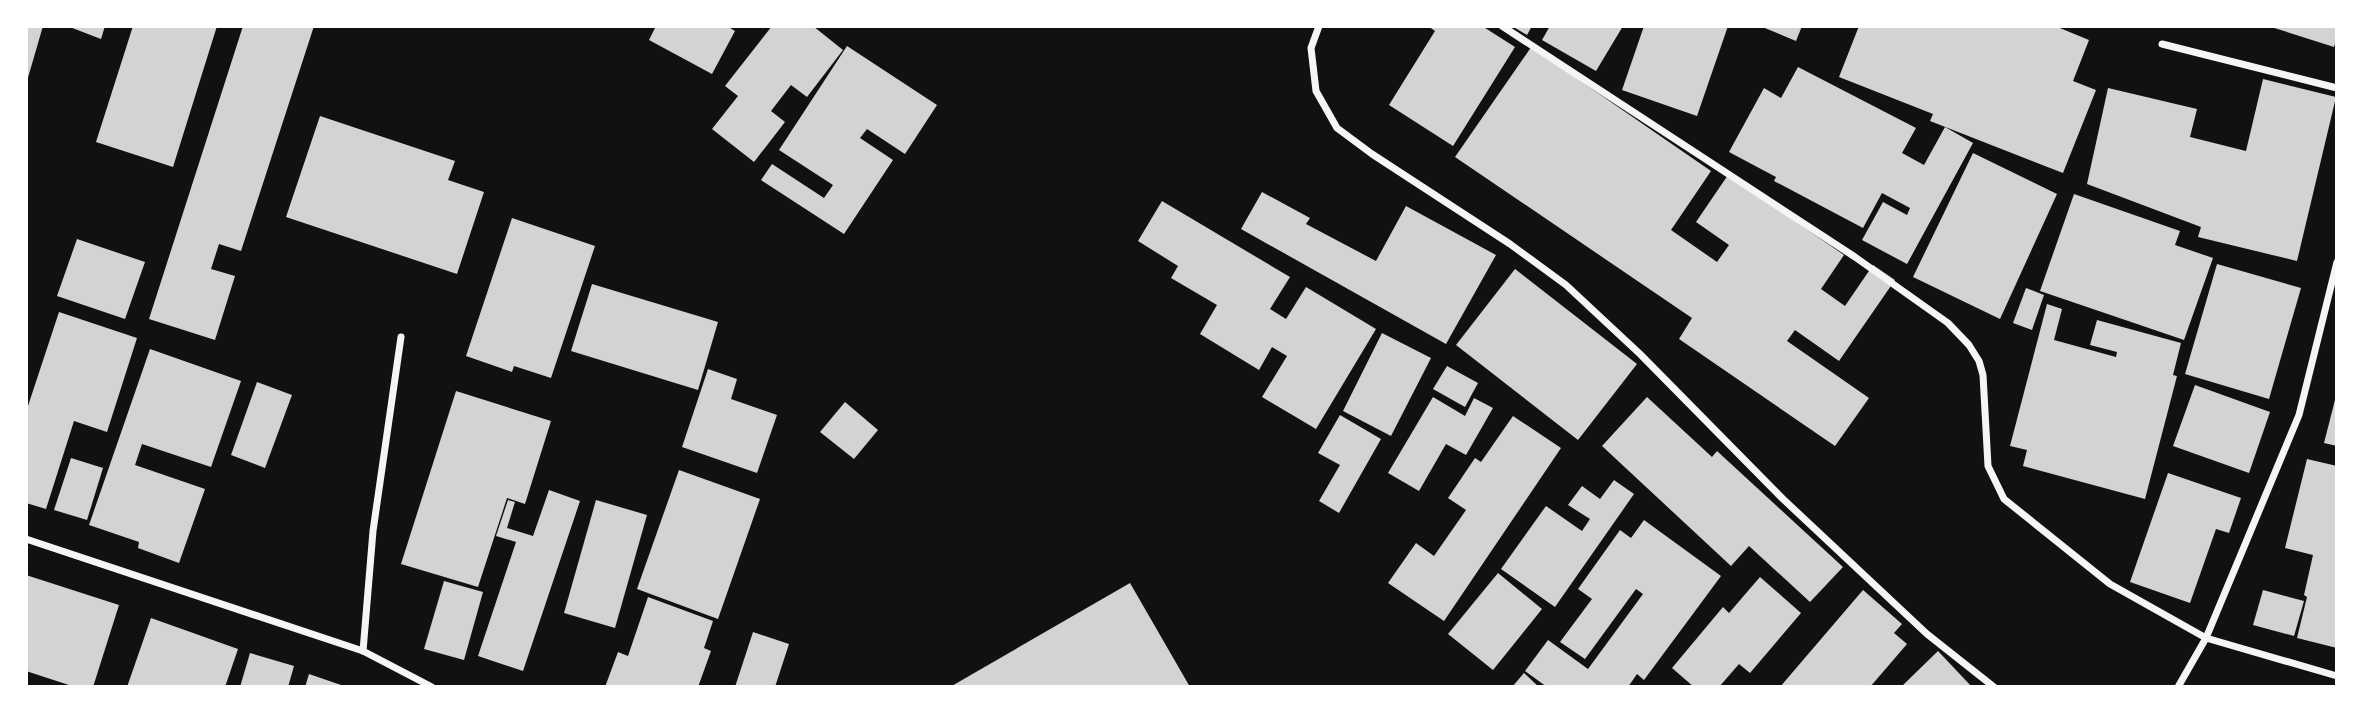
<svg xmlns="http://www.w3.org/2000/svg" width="2363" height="713" font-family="Rubik,sans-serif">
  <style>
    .building { fill: #d3d3d3 }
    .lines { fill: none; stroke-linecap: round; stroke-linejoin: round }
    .minor { stroke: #f5f5f5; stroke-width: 7 }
  </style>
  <rect width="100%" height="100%" fill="#111"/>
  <g class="building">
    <polygon points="26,26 43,26 27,81 26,80"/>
    <polygon points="67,26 105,26 101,39"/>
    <polygon points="133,26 217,26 173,167 96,142"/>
    <polygon points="243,26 314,26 241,251 219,244 211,269 235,276 215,340 149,319"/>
    <polygon points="656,26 727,26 735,31 712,74 649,40"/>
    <polygon points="772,26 813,26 843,50 807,97 791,85 771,111 785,122 754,162 712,129 738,96 725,86"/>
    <polygon points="1428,26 1482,26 1515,47 1453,146 1389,105 1435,31"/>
    <polygon points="1512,26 1532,26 1527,35"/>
    <polygon points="1550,26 1623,26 1596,71 1542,40"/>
    <polygon points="1644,26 1728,26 1697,116 1622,90"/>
    <polygon points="1760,26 1802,26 1796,41"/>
    <polygon points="1859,26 2055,26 2089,40 2073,81 2096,90 2063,173 1930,121 1933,114 1839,77"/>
    <polygon points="2268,26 2337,26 2337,37 2334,47"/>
    <polygon points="1534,43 1563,69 1711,171 1671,230 1717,262 1729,245 1696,222 1728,175 1844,255 1821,289 1845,306 1873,265 1895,280 1839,361 1795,330 1787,341 1869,398 1835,446 1679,339 1692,318 1455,157"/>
    <polygon points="847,46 937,105 905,154 867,129 860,138 893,160 844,234 761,180 772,164 824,198 833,185 779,150"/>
    <polygon points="1798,67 1916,128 1902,153 1924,165 1945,127 1973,143 1907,264 1862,240 1883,202 1907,215 1910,208 1882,193 1863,228 1774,181 1776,177 1729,152 1764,88 1781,98"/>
    <polygon points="2263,79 2336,97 2297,261 2198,237 2201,227 2087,184 2108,88 2197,109 2190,137 2246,151"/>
    <polygon points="320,116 455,161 448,180 484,192 457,274 286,217"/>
    <polygon points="1973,153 2057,194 2000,319 1913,277"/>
    <polygon points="1262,192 1310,218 1306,224 1376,261 1406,206 1496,255 1446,344 1241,229"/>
    <polygon points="2074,194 2180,231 2175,245 2213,258 2184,340 2040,291"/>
    <polygon points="1162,201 1290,277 1270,309 1286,319 1306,287 1376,329 1316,429 1262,397 1287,356 1272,347 1259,370 1200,334 1217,305 1171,278 1178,266 1138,241"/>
    <polygon points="512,218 595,246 551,378 514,366 512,372 466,356"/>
    <polygon points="77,239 145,262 125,319 57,296"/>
    <polygon points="2217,264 2301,288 2269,399 2185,374"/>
    <polygon points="1515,269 1637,364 1578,440 1456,345"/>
    <polygon points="592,284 718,322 698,390 571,351"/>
    <polygon points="2026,288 2044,295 2032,330 2013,323"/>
    <polygon points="2047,304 2062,309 2054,340 2116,357 2117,352 2090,345 2097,320 2181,343 2173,375 2177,376 2145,499 2023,466 2027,450 2010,446"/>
    <polygon points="59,312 137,338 107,432 74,421 46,509 26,503 26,412"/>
    <polygon points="1382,333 1431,358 1391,436 1343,411"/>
    <polygon points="150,349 241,381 211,467 142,444 135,465 205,489 179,563 138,548 139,542 89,525"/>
    <polygon points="1447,366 1478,383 1465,407 1433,389"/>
    <polygon points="708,369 737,379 731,399 777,415 757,473 682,447"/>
    <polygon points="257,382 292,395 265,468 231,455"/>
    <polygon points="2195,385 2270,412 2249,473 2173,446"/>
    <polygon points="456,391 551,421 525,504 507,498 478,587 401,564"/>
    <polygon points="2336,396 2337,396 2337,446 2324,443"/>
    <polygon points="1433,397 1465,416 1474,398 1493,408 1466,455 1446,444 1419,491 1388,473"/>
    <polygon points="1647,397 1712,457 1717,451 1843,567 1810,602 1749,546 1731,566 1602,446"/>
    <polygon points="845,402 878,430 854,459 820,432"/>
    <polygon points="1340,415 1381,439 1339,513 1319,501 1340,465 1318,453"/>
    <polygon points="1513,416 1561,448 1444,621 1388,583 1416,543 1434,556 1466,510 1448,498 1475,458 1481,462"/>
    <polygon points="71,458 103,468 87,520 54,510"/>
    <polygon points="2307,459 2337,466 2337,648 2297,638 2307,597 2304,595 2313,555 2285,548"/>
    <polygon points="679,470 760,499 718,619 637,589"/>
    <polygon points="2168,473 2241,498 2229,533 2216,529 2190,603 2130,582"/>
    <polygon points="1614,480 1634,494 1555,607 1501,569 1546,506 1582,531 1590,519 1568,505 1582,486 1600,499"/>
    <polygon points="549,490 580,501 523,671 478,656 516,542 496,536 508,500 515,502 507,528 533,536"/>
    <polygon points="596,500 647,515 615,628 564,613"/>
    <polygon points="1644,520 1721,576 1644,680 1637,674 1628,687 1547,687 1525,671 1548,640 1588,669 1643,594 1636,589 1585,659 1560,642 1592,599 1578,589 1620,530 1631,538"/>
    <polygon points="1498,573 1542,609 1493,670 1448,634"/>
    <polygon points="26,575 119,605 93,687 75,687 26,671"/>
    <polygon points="1760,577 1801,613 1750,673 1739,664 1719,687 1694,687 1672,668 1723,607 1729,613"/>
    <polygon points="444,581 483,592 464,660 424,649"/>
    <polygon points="1130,583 1190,687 950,687"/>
    <polygon points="1863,590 1902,624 1894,633 1907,644 1870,687 1780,687"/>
    <polygon points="2263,590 2304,601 2294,636 2253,625"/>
    <polygon points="648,597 713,621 704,648 711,651 698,687 605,687 618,652 628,656"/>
    <polygon points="151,618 238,649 225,687 127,687"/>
    <polygon points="753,632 789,644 775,687 735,687"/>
    <polygon points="1938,651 1972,687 1901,687"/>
    <polygon points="250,653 294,666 288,687 240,687"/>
    <polygon points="1524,673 1539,687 1512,687"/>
    <polygon points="309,674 344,686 344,687 305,687"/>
  </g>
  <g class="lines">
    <g class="minor">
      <polyline points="1319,26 1311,48 1316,91 1337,128 1372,154 1510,244 1566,285 1640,354 1783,499 1927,634 1994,687"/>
      <polyline points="1502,26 1855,257 1948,323 1969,345 1979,361 1983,375 1988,466 2004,499 2110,584 2206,638 2337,676"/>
      <polyline points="2162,44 2337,88"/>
      <polyline points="26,539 363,651 432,687"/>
      <polyline points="363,651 373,531 401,337"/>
      <polyline points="2178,687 2206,638 2299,415 2337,262"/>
    </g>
  </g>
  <rect width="2363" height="713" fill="none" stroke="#ffffff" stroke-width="56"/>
</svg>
